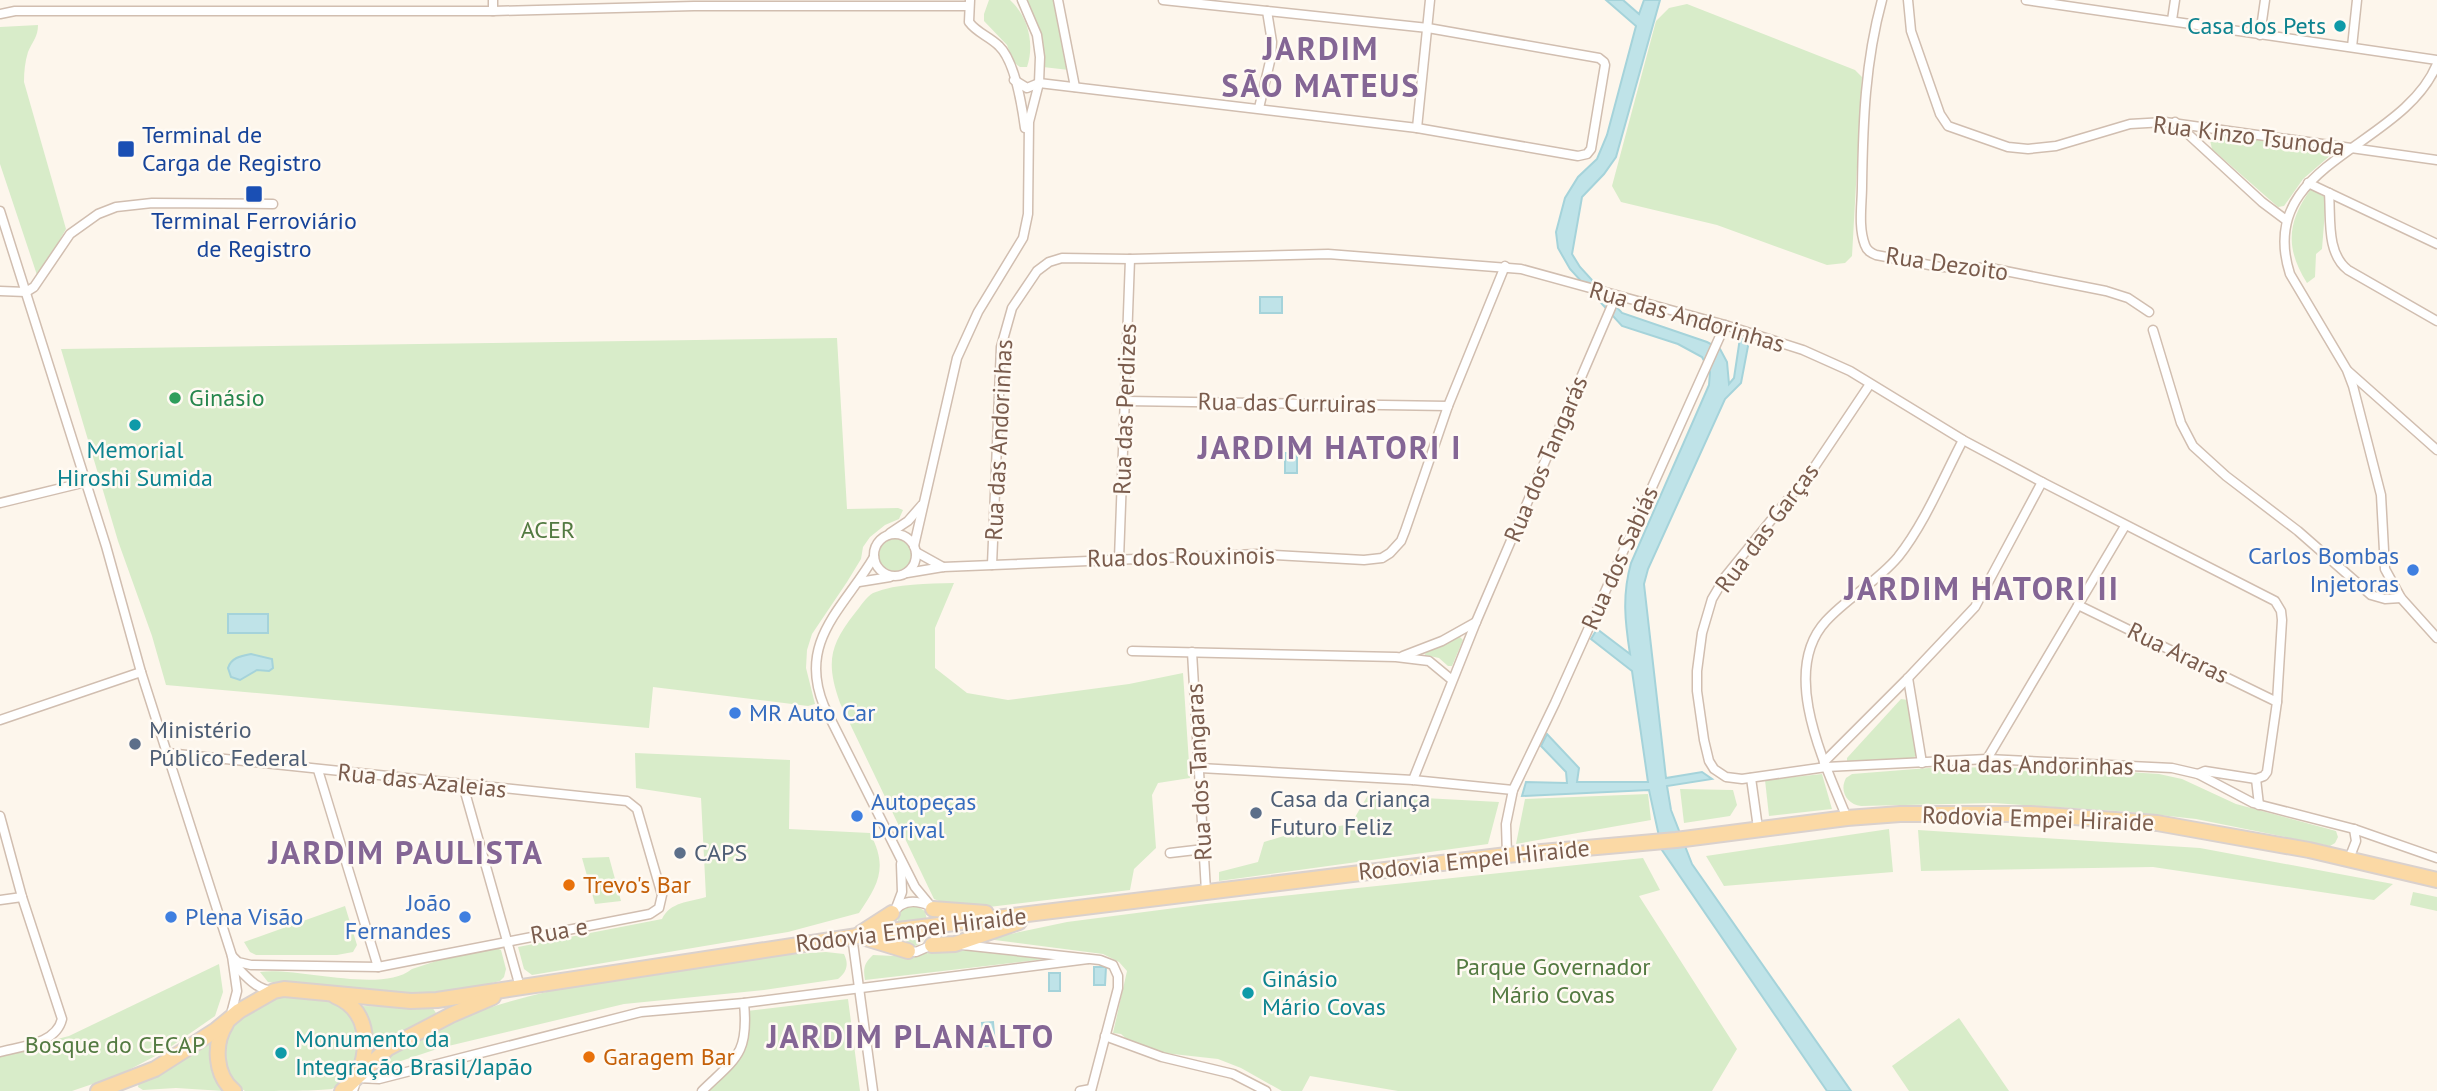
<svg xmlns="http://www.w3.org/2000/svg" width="2437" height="1091" font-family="'PT Sans',sans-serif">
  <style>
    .green { fill: #d8ecc9 }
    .water { fill: #bfe3e8; stroke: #a5d3da; stroke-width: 2 }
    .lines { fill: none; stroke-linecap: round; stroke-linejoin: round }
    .street-casing { stroke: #d1beb0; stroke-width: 11 }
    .primary-casing { stroke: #dad1cd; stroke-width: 18 }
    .street { stroke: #fff; stroke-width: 8 }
    .primary { stroke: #fbd9a5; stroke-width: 14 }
    .culture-dot { fill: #0f9aa8; stroke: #fffaf3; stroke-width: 2.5 }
    .transit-dot { fill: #1a4fb4; stroke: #fffaf3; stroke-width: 2.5 }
    .leisure-dot { fill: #2e9e5b; stroke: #fffaf3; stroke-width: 2.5 }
    .shop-dot { fill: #3f7fe0; stroke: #fffaf3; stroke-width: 2.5 }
    .service-dot { fill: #5c6f8a; stroke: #fffaf3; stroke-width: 2.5 }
    .food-dot { fill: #e8710a; stroke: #fffaf3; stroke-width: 2.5 }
    .labels { text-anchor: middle; stroke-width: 5; stroke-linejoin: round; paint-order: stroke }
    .culture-label { font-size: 24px; fill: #0d838f; stroke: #fffaf3; text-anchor: start }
    .transit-label { font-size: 24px; fill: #164399; stroke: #fffaf3; text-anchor: start }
    .street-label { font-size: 24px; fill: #7a5c4d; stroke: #fffaf3 }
    .leisure-label { font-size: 24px; fill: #27864d; stroke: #fffaf3; text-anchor: start }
    .park-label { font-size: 24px; fill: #537a41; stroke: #fffaf3 }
    .shop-label { font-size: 24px; fill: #366cbe; stroke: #fffaf3; text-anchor: start }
    .service-label { font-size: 24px; fill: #4e5e75; stroke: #fffaf3; text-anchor: start }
    .food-label { font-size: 24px; fill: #c56008; stroke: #fffaf3; text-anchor: start }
    .district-label { font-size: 32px; font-weight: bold; letter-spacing: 2px; fill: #846695; stroke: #fffaf3 }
  </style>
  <rect width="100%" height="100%" fill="#fdf6ec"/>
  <g class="green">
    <path d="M989 0H1010C1028 16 1035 44 1027 67H1020L1013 62 1007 45 984 21V14Z"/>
    <path d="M1024 0H1055L1069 70 1043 67C1044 41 1040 21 1024 0Z"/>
    <polygon points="1687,4 1855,70 1862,77 1852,256 1845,263 1827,265 1717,225 1621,202 1612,186 1656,21 1669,8"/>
    <path d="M38 25C38 37 32 42 28 52 25 62 24 71 24 82L66 229 38 278 0 164V27Z"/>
    <polygon points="2216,134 2331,150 2332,154 2303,179 2284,206 2278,207 2212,149 2210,140"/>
    <path d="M2311 189 2326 198 2322 249 2316 254 2315 277 2307 283C2285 248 2287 222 2311 189Z"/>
    <polygon points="837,338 847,509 898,508 903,510 899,519 885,525 870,537 863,547 861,559 847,582 812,634 807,650 806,668 815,704 808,706 653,687 649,728 166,685 152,636 118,541 61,349"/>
    <circle cx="895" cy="555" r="16"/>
    <path d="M954 583 935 628V668L967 693 1008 700 1129 684 1183 673 1190 778 1158 783 1152 795 1156 848 1134 869 1130 890 989 907 957 908 934 899 840 703C826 663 829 646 855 613 860 607 866 597 873 593 898 583 927 584 954 583Z"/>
    <polygon points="1459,636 1463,640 1452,666 1448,666 1439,658 1425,655 1426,651"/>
    <polygon points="1901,699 1908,700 1917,755 1913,758 1850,765 1847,763 1847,758"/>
    <path d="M635 753 790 760 789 829 870 833C888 867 879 884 859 913L788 932 532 975 524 969 518 947 662 919C670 902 689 902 706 897L701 798 636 788Z"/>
    <path d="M1941 767 2081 769 2159 774 2182 779 2236 804 2336 831 2338 837 2335 843 2330 846 2196 819 2132 812 1993 803 1861 806C1847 804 1839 791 1846 778L1852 774Z"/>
    <polygon points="1822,774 1832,809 1769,816 1765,780"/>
    <polygon points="1680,789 1733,790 1737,805 1730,816 1684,823"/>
    <polygon points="1648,794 1651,820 1516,844 1525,799"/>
    <polygon points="1368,795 1499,802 1488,844 1219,881 1219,872 1258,862 1264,842 1287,835 1351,824"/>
    <polygon points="1889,829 1893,872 1724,886 1706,856"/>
    <polygon points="1918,830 2200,848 2393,884 2374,900 2153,867 1921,871"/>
    <polygon points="609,857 621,901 595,904 582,858"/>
    <polygon points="1643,858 1660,890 1639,896 1737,1049 1712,1091 1398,1091 1310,1076 1302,1091 1282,1091 1241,1068 1218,1059 1164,1053 1130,1042 1121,1034 1113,1033 1127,971 1119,962 1103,954 987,939 1067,922 1206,904"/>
    <polygon points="2413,892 2437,897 2437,911 2410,905"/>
    <polygon points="914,905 925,911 927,920 897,923 901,909"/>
    <polygon points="345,906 357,945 353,952 337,955 256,955 250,952 244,942"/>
    <polygon points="927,934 921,944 912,947 900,943 896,937"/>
    <path d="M488 944 501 950 506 969 504 977 500 981 446 994 405 997 268 982 260 972C299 967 381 994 412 969Z"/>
    <path d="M955 949 1045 959 865 980C863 969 864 963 873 955L915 957 934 950Z"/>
    <path d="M826 952 844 954C849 964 847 972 838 979L764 990 624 1004 440 1048 374 1070 381 1060C409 1045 436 1027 466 1016 538 989 613 978 689 967 734 961 780 954 826 952Z"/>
    <polygon points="219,964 223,992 215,1016 163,1052 119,1075 72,1091 0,1091 0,1054 69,1036"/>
    <path d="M301 994C311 996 324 997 333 1001 370 1017 366 1073 332 1089 318 1091 263 1091 245 1091 233 1084 227 1074 225 1060 220 1028 248 1009 274 997 282 994 293 995 301 994Z"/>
    <path d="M848 999 860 1091H706C740 1061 752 1059 747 1011Z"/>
    <path d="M359 1006 432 1007 436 1013 395 1036 369 1054C374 1035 371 1022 359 1006Z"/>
    <polygon points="1959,1018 2009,1091 1909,1091 1892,1066"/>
    <polygon points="214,1039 224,1091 176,1088 143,1090 138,1087 139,1082"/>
  </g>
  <g class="water">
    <path d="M1606 0H1623L1639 14 1644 0H1660L1616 157 1604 174 1582 197 1572 254 1580 267 1622 313 1707 342 1720 349 1727 362 1729 384 1734 378 1740 338 1749 341 1741 383 1725 399 1648 569 1644 584 1666 778 1702 772 1712 779 1667 786 1671 810 1692 864 1851 1091H1827L1662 850 1649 790 1522 796 1526 782 1567 783 1566 772 1541 746 1547 734 1579 768 1577 782H1648L1632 671 1591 639 1597 629 1630 654C1625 622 1622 595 1631 563L1709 385 1710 372 1702 357 1678 344 1622 326 1570 269 1558 248 1556 232 1565 198 1578 177 1597 159 1607 135 1636 26Z"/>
    <rect x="1260" y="297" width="22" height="16"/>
    <rect x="1285" y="453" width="12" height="20"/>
    <rect x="228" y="614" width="40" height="19"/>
    <path d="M251 654 272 659 273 668 269 671 257 670 240 680 231 677 228 668C231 658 240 656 251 654Z"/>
    <polygon points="1094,967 1106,967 1105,985 1094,985"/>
    <rect x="1049" y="973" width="11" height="18"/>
    <polygon points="993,1022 995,1045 985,1046 982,1023"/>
  </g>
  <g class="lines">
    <defs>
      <g id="street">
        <polyline points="493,0 493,11"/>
        <path d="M970 0 969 22C977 33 989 36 999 46 1015 61 1022 106 1025 128"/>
        <polyline points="1058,0 1075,87"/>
        <path d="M1882 0C1865 62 1863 122 1862 186 1862 204 1858 227 1865 245 1867 251 1871 253 1876 255L1940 267 1990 268 2106 291 2128 298 2149 312"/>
        <polyline points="1908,0 1911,31 1940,114 1948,126 2008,147 2028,149 2056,146 2130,124 2165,122 2437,160"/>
        <polyline points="2026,0 2437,60"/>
        <polyline points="0,14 15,11 493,11 694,6 969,6"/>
        <polyline points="2172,20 2175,0"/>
        <polyline points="2260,35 2265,0"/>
        <polyline points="2352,47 2357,0"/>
        <path d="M2437 64C2402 149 2254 162 2290 274L2347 370 2353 386 2381 495 2385 569 2401 598 2437 638"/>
        <polyline points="1014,80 1027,88 1039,83"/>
        <polyline points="1039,83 1417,128 1578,156 1587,154 1591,149 1605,65 1604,62 1599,58 1428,28 1163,0"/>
        <polyline points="1259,108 1271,57 1272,42 1267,11"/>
        <polyline points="2175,122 2262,202 2286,220"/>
        <polyline points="1417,128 1430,0"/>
        <polyline points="2308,183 2437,244"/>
        <path d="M2329 193C2331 218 2326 253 2348 270L2437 321"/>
        <polyline points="0,211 106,546 141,672 232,956 237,991 231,1014"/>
        <polyline points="0,291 26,292 34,287 70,234 98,214 116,207 152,203 273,204"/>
        <polyline points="2153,330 2181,423 2193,446 2226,476 2298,531 2371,595 2385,599 2401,598"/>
        <polyline points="2348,371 2437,450"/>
        <polyline points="1870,384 1815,466 1725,577 1712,599 1702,633 1697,671 1697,691 1704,740 1709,761 1714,769 1726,777 1742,779 1826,767 1987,759 2172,768 2198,774 2253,803 2354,829 2437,858"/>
        <polyline points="1126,401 1448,406"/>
        <polyline points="0,503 86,482"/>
        <polyline points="890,533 908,521 922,505"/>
        <circle cx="895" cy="555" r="21"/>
        <polyline points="914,546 957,358 978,312 1023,238 1028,214 1029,122 1039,83 1040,57 1037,35 1022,0"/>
        <polyline points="916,552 943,567"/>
        <path d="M874 557C844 608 797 641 824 706L915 887 934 910"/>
        <polyline points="1119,559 1130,259"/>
        <polyline points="992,565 1001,347 1012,308 1037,271 1049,262 1062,258 1130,259 1328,254 1521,269 1725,325 1803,350 1850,371 1963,440 2042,482 2275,601 2281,611 2282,620 2277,702 2267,772 2264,776 2256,779"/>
        <polyline points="907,573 943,567 1257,554 1364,560 1382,558 1390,553 1401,541 1405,531 1448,406 1505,266"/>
        <polyline points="859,582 890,577"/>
        <polyline points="2078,605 2277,702"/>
        <polyline points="1132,651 1396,657 1429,661 1452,680"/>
        <polyline points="1192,652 1206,891"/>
        <polyline points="1403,656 1442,641 1476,622"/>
        <polyline points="1908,678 1922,763"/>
        <polyline points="0,720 141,672"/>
        <polyline points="168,753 627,801 637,809 662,895 659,908 650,914 378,967 251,965 238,962 232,956"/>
        <polyline points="1987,759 2125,526"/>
        <polyline points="1824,762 1908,678 1975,607 2042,482"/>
        <polyline points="1200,768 1413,780 1513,790"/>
        <polyline points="318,770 378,967"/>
        <polyline points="2198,774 2205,771 2256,779"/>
        <polyline points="1751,778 1758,828"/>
        <polyline points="2256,779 2259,805"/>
        <polyline points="1413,780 1476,622 1616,296"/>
        <polyline points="463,785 520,987"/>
        <path d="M0 816 22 897 62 1019C56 1044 22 1046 0 1052"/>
        <path d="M1847 818C1825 764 1779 672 1826 621 1848 597 1877 582 1898 557 1925 523 1943 478 1963 440"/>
        <polyline points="1170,853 1204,849"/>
        <polyline points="1507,855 1506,824 1513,790 1555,703 1725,325"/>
        <polyline points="2349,859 2356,841 2354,829"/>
        <polyline points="0,900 22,897"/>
        <polyline points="896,908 902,892 901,864"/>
        <path d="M891 916C900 900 914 899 930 906"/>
        <polyline points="852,936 873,1091"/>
        <polyline points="962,945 1100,960 1113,965 1118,976 1118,988 1091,1091"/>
        <polyline points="905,950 916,952 932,945 938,933 939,922"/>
        <path d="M234 964C246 976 256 990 274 991"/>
        <polyline points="1105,1036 1162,1057 1233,1074 1266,1091"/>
        <polyline points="353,1091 357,1078 379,1079 641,1012 744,1003 1088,959"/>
        <path d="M702 1091C736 1058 749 1054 744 1003"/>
        <polyline points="1080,1091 1091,1089"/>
      </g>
      <g id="primary">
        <polyline points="933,909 986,913"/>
        <polyline points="861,933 892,913"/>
        <polyline points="862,937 908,951"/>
        <polyline points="932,945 955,944 1019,922"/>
        <path d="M335 996C368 1009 370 1044 359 1073"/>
        <path d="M226 1024C213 1044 215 1076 234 1091"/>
        <polyline points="98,1091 155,1069 216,1030 239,1011 274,991 284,989 411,1001 437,1000 890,931 1507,855 1676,840 1847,818 1900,814 2031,814 2157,823 2309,850 2437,880"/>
        <polyline points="342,1091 388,1048 451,1015 493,997"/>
      </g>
    </defs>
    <use href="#street" class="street-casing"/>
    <use href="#primary" class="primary-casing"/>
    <use href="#street" class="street"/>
    <use href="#primary" class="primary"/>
  </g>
  <g class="culture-dot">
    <circle cx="2340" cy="26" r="7"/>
    <circle cx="135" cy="425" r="7"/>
    <circle cx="1248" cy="993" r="7"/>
    <circle cx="281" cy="1053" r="7"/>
  </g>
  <g class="transit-dot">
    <rect x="117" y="140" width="18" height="18" rx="3.5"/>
    <rect x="245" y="185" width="18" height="18" rx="3.5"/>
  </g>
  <circle class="leisure-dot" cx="175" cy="398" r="7"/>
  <g class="shop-dot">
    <circle cx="2413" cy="570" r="7"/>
    <circle cx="735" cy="713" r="7"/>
    <circle cx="857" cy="816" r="7"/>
    <circle cx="171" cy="917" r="7"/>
    <circle cx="465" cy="917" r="7"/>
  </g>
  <g class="service-dot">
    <circle cx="135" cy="744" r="7"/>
    <circle cx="1256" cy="813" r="7"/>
    <circle cx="680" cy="853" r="7"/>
  </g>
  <g class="food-dot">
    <circle cx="569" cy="885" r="7"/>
    <circle cx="589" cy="1057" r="7"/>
  </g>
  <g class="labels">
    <g class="culture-label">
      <text x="2326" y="34" text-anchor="end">Casa dos Pets</text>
      <text x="135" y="458" text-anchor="middle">Memorial<tspan x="135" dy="28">Hiroshi Sumida</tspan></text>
      <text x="1262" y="987">Ginásio<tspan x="1262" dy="28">Mário Covas</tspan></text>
      <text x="295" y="1047">Monumento da<tspan x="295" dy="28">Integração Brasil/Japão</tspan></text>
    </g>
    <g class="transit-label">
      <text x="142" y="143">Terminal de<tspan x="142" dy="28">Carga de Registro</tspan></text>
      <text x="254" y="229" text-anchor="middle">Terminal Ferroviário<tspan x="254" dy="28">de Registro</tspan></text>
    </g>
    <g class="street-label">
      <text transform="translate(2249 136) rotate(7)" y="8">Rua Kinzo Tsunoda</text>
      <text transform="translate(1947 264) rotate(8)" y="8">Rua Dezoito</text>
      <text transform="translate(1687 317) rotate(16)" y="8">Rua das Andorinhas</text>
      <text transform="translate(1287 403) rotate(1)" y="8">Rua das Curruiras</text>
      <text transform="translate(1125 409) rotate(-88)" y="8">Rua das Perdizes</text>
      <text transform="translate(999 440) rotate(-87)" y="8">Rua das Andorinhas</text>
      <text transform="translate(1546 459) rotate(-67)" y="8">Rua dos Tangarás</text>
      <text transform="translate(1767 528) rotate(-53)" y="8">Rua das Garças</text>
      <text transform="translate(1181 557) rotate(-1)" y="8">Rua dos Rouxinois</text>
      <text transform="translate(1620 558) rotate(-66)" y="8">Rua dos Sabiás</text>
      <text transform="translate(2178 653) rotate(26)" y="8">Rua Araras</text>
      <text transform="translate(2033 765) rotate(1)" y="8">Rua das Andorinhas</text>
      <text transform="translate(1199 772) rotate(-93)" y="8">Rua dos Tangaras</text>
      <text transform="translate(422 781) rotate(6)" y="8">Rua das Azaleias</text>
      <text transform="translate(2038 819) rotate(2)" y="8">Rodovia Empei Hiraide</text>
      <text transform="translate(1474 860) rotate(-6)" y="8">Rodovia Empei Hiraide</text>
      <text transform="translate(911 930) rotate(-7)" y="8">Rodovia Empei Hiraide</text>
      <text transform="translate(559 931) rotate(-10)" y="8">Rua e</text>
    </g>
    <g class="leisure-label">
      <text x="189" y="406">Ginásio</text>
    </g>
    <g class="park-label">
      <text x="548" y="538">ACER</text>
      <text x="1553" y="975">Parque Governador<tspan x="1553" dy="28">Mário Covas</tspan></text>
      <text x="115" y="1053">Bosque do CECAP</text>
    </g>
    <g class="shop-label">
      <text x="2399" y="564" text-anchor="end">Carlos Bombas<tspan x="2399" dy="28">Injetoras</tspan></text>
      <text x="749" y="721">MR Auto Car</text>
      <text x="871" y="810">Autopeças<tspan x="871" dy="28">Dorival</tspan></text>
      <text x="451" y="911" text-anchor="end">João<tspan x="451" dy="28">Fernandes</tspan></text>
      <text x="185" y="925">Plena Visão</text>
    </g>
    <g class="service-label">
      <text x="149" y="738">Ministério<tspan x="149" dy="28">Público Federal</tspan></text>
      <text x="1270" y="807">Casa da Criança<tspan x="1270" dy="28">Futuro Feliz</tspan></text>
      <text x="694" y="861">CAPS</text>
    </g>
    <g class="food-label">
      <text x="583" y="893">Trevo's Bar</text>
      <text x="603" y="1065">Garagem Bar</text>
    </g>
    <g class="district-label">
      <text x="1321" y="60">JARDIM<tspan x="1321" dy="37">SÃO MATEUS</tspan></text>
      <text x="1330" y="459">JARDIM HATORI I</text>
      <text x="1982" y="600">JARDIM HATORI II</text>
      <text x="406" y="864">JARDIM PAULISTA</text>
      <text x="911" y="1048">JARDIM PLANALTO</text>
    </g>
  </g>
</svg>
